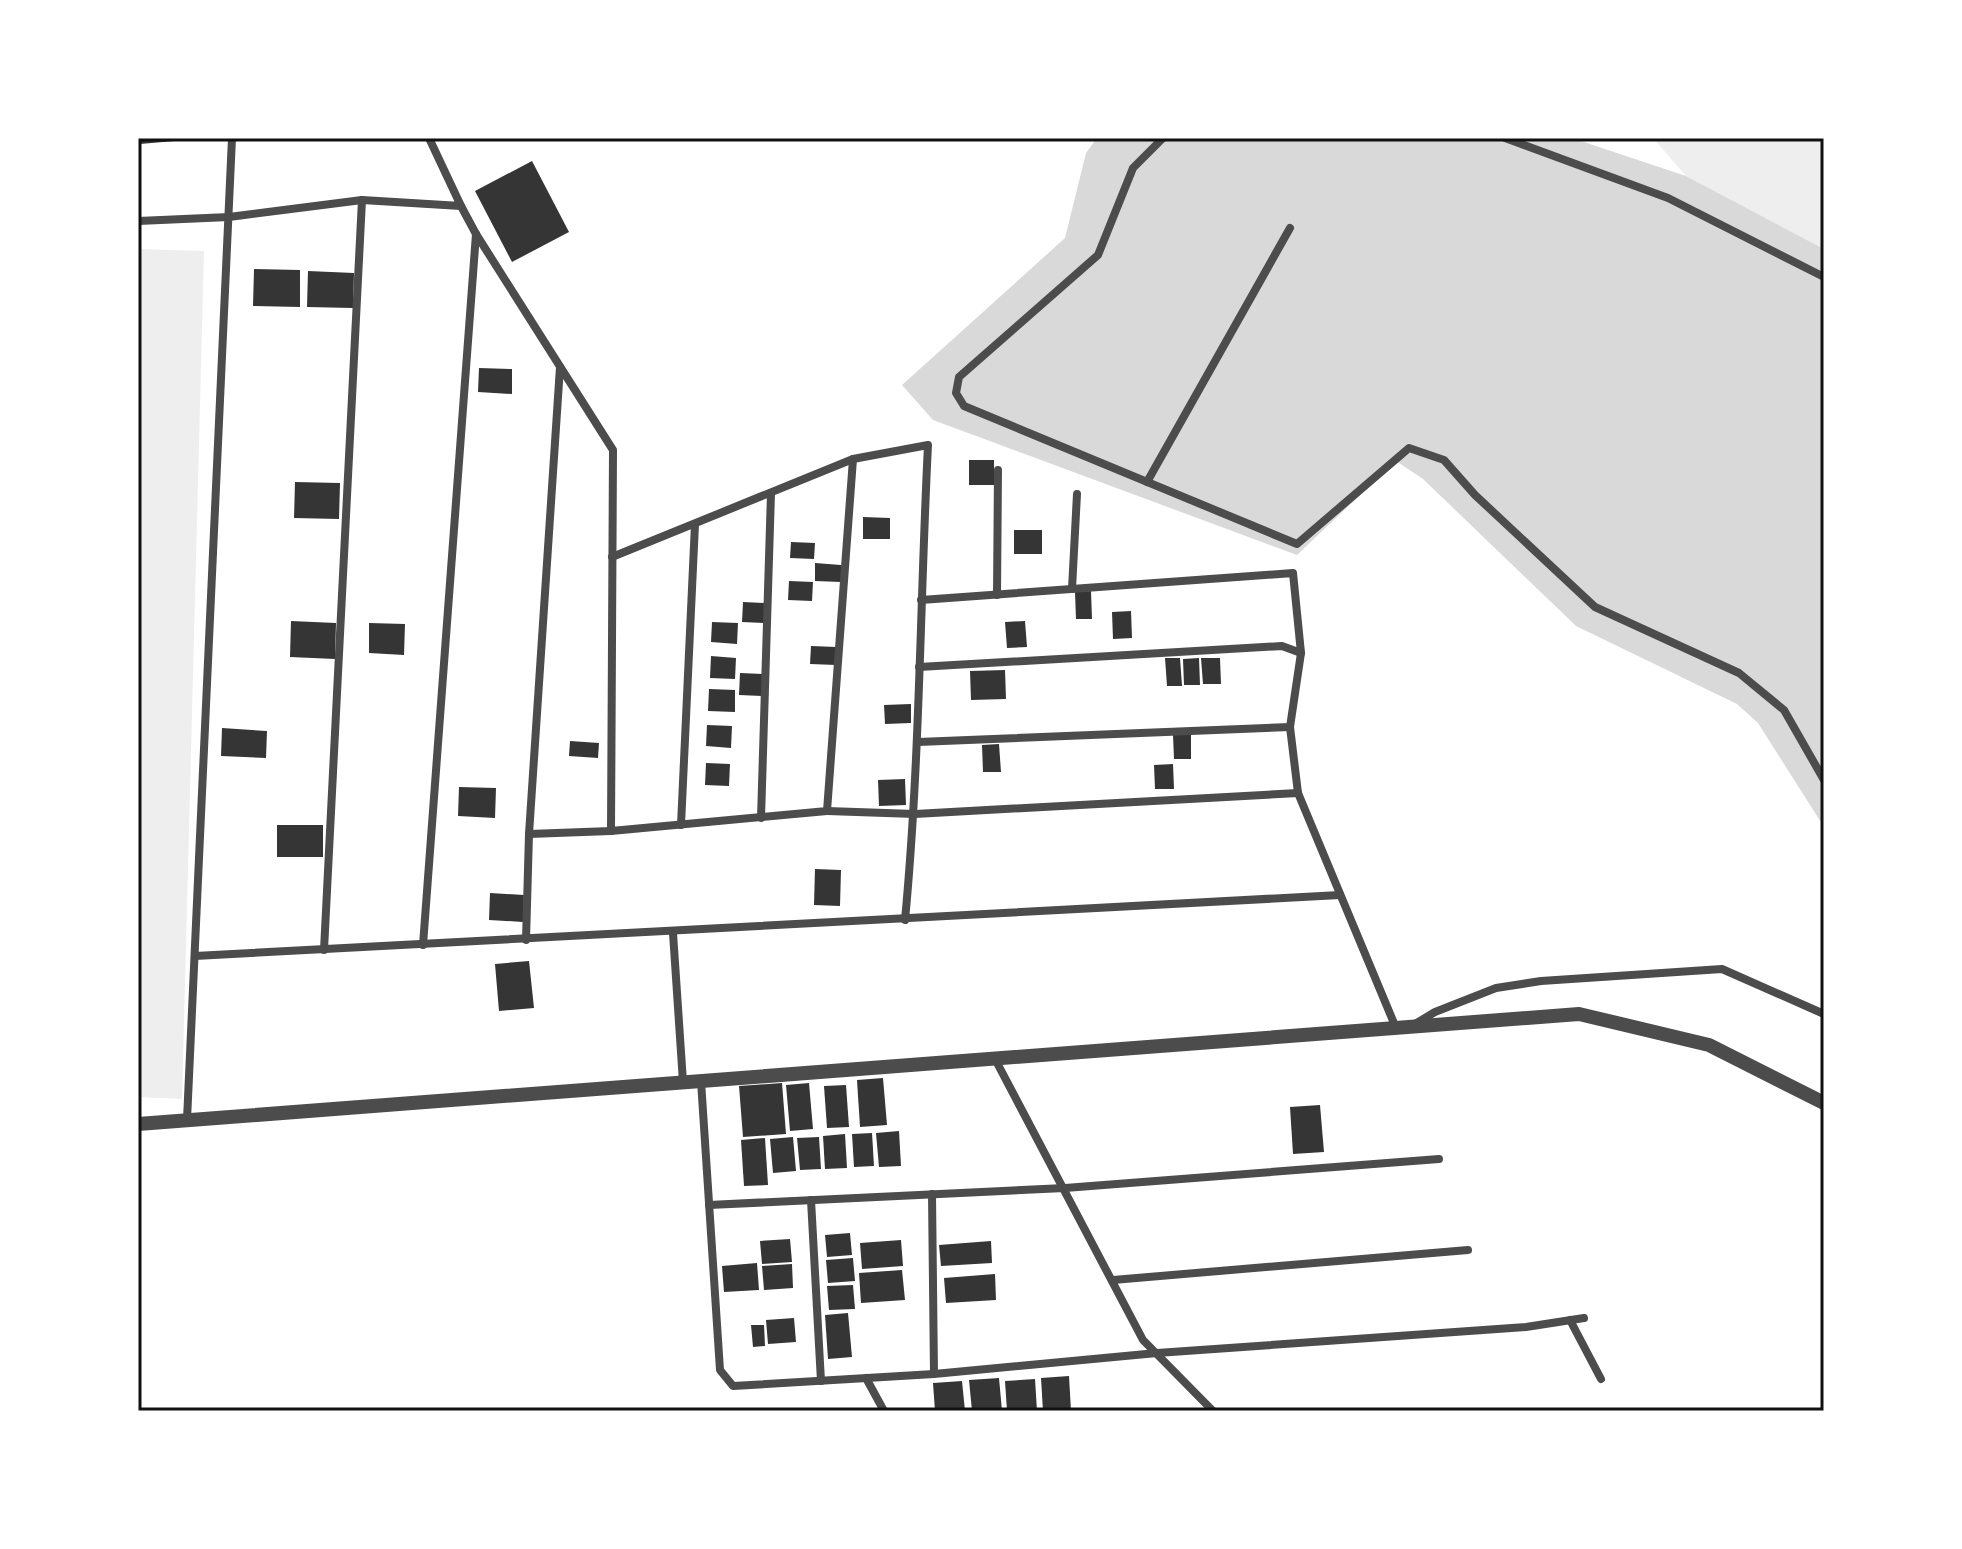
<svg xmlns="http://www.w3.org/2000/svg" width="1962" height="1549" font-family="Lora,serif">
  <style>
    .green { fill: #eee }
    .water { fill: #d9d9d9 }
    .building { fill: #353535 }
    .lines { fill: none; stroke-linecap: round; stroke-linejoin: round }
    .minor { stroke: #4c4c4c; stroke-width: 8 }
    .tertiary { stroke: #4c4c4c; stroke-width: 14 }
    .neatline { fill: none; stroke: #111; stroke-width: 3 }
  </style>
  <rect width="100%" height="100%" fill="#fff"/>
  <g class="green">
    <polygon points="1653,138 1824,138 1824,249 1686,176"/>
    <polygon points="138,249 204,251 182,1099 138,1097"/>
  </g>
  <polygon class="water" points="1097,138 1572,138 1686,176 1824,249 1824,827 1758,723 1737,704 1576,626 1423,479 1396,461 1297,555 933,420 902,385 1065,238 1086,153"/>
  <g class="building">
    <polygon points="140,138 186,138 186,140 140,144"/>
    <polygon points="532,161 569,232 512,262 475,191"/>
    <polygon points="254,269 300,270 300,307 253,306"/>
    <polygon points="308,271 354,273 353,308 307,307"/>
    <polygon points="479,368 512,369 512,394 478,392"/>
    <rect x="969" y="460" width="25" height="25"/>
    <polygon points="295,482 340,483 339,519 294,518"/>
    <polygon points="863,517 890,518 890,539 863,539"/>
    <rect x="1014" y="530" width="28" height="24"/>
    <polygon points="791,542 815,543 814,559 790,558"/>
    <polygon points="815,563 841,565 841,582 815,581"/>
    <polygon points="789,581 813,582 812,601 788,600"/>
    <polygon points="1091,591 1092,619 1076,619 1075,592"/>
    <polygon points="743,602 766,603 765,623 742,622"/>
    <polygon points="1131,611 1132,638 1113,639 1112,612"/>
    <polygon points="291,621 336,623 335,659 290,657"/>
    <polygon points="1025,621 1027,647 1007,648 1005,622"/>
    <polygon points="712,622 738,623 737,644 711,642"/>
    <polygon points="369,623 405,624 404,655 369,653"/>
    <polygon points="811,646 837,647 836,665 810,664"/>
    <polygon points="711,656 736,658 735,679 710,678"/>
    <polygon points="1165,658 1180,658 1182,686 1167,686"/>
    <polygon points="1199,658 1200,685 1184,685 1183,659"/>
    <polygon points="1201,658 1220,658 1221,684 1203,684"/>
    <polygon points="1005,670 1006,699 971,700 970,671"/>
    <polygon points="740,673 763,674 762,696 739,695"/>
    <polygon points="709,689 735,690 735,712 708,711"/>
    <polygon points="911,704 911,723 885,724 884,705"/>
    <polygon points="707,725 732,726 731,748 706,746"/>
    <polygon points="222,728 267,731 266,758 221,756"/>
    <polygon points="1191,734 1191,759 1174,759 1173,735"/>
    <polygon points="570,741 599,743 598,758 569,756"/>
    <polygon points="999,744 1001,772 983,772 982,745"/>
    <polygon points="706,763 730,764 729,786 705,785"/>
    <polygon points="1173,764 1174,789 1155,789 1154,765"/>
    <polygon points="905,779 906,805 879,806 878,780"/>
    <polygon points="459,787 496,788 495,818 458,816"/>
    <rect x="277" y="825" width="46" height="32"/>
    <polygon points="815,869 841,870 840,906 814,905"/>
    <polygon points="490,893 524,895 523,922 489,920"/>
    <polygon points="529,961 534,1008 499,1011 495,964"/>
    <polygon points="883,1078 887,1125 860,1127 857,1080"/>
    <polygon points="782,1083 786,1134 743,1137 739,1086"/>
    <polygon points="809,1083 813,1129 790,1131 786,1085"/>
    <polygon points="846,1085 849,1127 827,1128 824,1086"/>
    <polygon points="1320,1105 1324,1152 1293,1154 1290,1107"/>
    <polygon points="899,1131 901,1166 879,1167 876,1133"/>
    <polygon points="872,1133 874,1166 854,1167 852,1134"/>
    <polygon points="845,1134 847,1168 825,1169 823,1136"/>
    <polygon points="793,1137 796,1171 773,1173 770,1139"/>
    <polygon points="819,1137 821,1169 800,1170 797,1138"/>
    <polygon points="765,1138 768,1185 744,1186 741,1140"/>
    <polygon points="850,1233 852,1255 827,1257 825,1235"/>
    <polygon points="790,1239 792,1262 762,1264 760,1241"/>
    <polygon points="901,1240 903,1266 862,1269 860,1243"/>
    <polygon points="991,1241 992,1263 941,1266 939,1245"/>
    <polygon points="853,1258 855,1281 828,1283 826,1260"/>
    <polygon points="757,1263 759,1290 724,1292 722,1266"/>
    <polygon points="792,1264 793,1288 764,1290 762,1266"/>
    <polygon points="902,1270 905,1300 861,1303 859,1273"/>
    <polygon points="995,1274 996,1300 946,1303 944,1278"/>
    <polygon points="853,1285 855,1309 829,1310 827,1286"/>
    <polygon points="848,1313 852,1357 828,1359 825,1315"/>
    <polygon points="794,1318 796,1342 768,1344 766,1320"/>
    <polygon points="751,1325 764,1325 765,1346 753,1347"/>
    <polygon points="1069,1376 1071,1411 1043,1411 1041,1378"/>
    <polygon points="999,1378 1002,1411 972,1411 969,1380"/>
    <polygon points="1035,1379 1037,1411 1007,1411 1005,1381"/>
    <polygon points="962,1381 965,1411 935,1411 933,1383"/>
  </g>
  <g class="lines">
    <g class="minor">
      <polyline points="1163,138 1133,168 1098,255 959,377 956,393 964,406 1297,544 1409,448 1444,460 1475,495 1595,607 1739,673 1784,710 1824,780"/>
      <polyline points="1505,138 1668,198 1824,277"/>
      <polyline points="461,206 476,234 613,450 611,831"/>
      <polyline points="138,221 229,217 362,200 461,206 429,138"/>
      <polyline points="1147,482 1290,228"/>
      <path d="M612 557 853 459 928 445C920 603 920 762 905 920"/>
      <polyline points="1072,589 1077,494"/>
      <polyline points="997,595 998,470"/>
      <polyline points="921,600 1293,573 1301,653 1290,727 1298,793 1396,1028"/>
      <polyline points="919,667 1282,646 1301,653"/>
      <polyline points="918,742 1290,727"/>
      <polyline points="827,811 915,814 1298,793"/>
      <polyline points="761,818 771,493"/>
      <polyline points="681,825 695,524"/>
      <polyline points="529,834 611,831 827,811 853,459"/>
      <polyline points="673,933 683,1082"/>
      <polyline points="526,940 529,834 560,367"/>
      <polyline points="423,945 476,234"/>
      <polyline points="324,950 362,200"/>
      <polyline points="195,956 1340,895"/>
      <polyline points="1415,1024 1435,1012 1496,988 1541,981 1722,969 1824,1014"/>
      <polyline points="995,1059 1143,1340 1213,1411"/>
      <polyline points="701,1081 720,1370 733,1386 934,1374 932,1194"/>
      <polyline points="187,1120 232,138"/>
      <polyline points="811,1200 821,1381"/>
      <polyline points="709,1205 1065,1188 1439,1159"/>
      <polyline points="1113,1280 1468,1250"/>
      <polyline points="1570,1320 1601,1379"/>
      <polyline points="934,1374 1157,1353 1526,1327 1584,1318"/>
      <polyline points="866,1378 884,1411"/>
    </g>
    <polyline class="tertiary" points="138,1124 1579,1014 1709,1045 1824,1103"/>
  </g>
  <rect width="1962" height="1549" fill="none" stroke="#ffffff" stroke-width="280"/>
  <rect x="140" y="140" width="1682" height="1269" class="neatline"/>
</svg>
